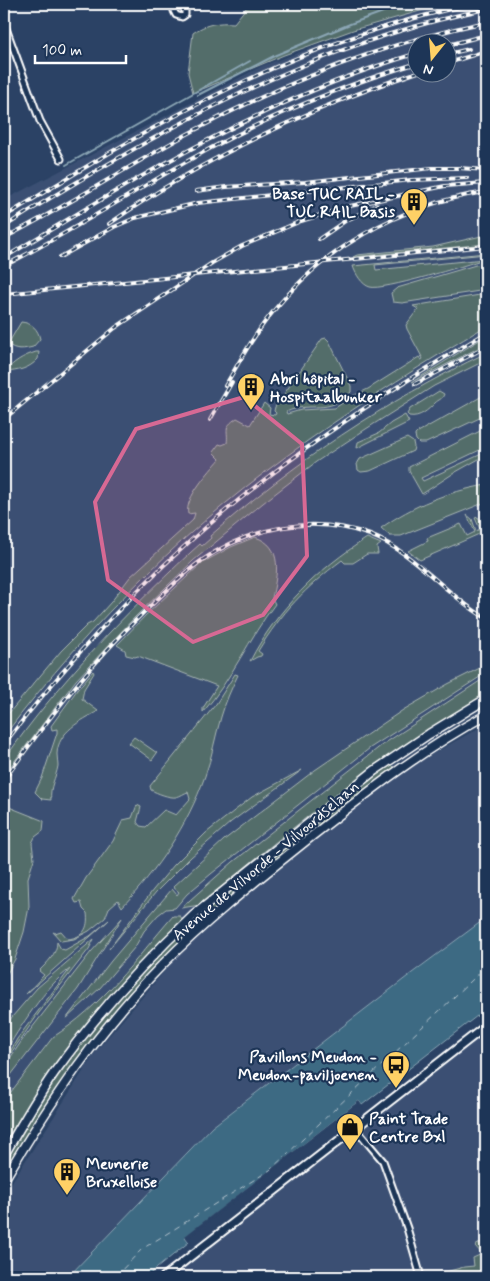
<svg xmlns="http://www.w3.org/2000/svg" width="490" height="1281" font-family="Mynerve,sans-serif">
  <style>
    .built { fill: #3a5073; fill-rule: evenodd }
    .green { fill: #536d6a; stroke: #a9b6b4 }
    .water { fill: #3e6a83; stroke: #8ba6b5 }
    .pier { fill: #2b4265 }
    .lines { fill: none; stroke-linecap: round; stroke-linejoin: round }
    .stream { stroke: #8ba6b5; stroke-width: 2 }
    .ferry { stroke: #b2c3cd; stroke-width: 1; stroke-dasharray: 6 5; stroke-linecap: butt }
    .minor-casing { stroke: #fff; stroke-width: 9 }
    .secondary-casing { stroke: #fff; stroke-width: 11 }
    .primary-casing { stroke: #fff; stroke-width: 11 }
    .minor { stroke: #1d3557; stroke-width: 5 }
    .secondary { stroke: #1d3557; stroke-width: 7 }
    .primary { stroke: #1d3557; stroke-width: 8 }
    .rail-casing { stroke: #fff; stroke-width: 4 }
    .rail { stroke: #1d3557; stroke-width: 2; stroke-dasharray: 5.5; stroke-linecap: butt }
    .marked { fill: #d76994; fill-opacity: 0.2; stroke: #d76994; stroke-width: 4; stroke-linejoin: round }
    .labels { text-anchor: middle; stroke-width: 4.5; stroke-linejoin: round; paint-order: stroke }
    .poi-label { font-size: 16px; font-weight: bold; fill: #fff; stroke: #1d3557; text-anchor: start }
    .street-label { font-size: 16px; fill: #fff; stroke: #1d3557 }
  </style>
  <rect width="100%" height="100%" fill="#2b4265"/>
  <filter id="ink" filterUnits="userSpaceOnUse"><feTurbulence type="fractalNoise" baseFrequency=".02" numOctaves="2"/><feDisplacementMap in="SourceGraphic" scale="10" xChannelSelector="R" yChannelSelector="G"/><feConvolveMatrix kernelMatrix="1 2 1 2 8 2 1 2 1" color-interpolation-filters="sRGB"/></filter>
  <g filter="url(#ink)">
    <g class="built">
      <path d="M449 4H486V696L415 737 350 784 149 945 91 1009 64 1031 53 1037 4 1101V200L262 66 319 45 411 13ZM418 42H448V72H418Z"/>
      <polygon points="486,724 486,918 412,973 212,1127 68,1277 4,1277 4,1194 97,1050 194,937 329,826 411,766"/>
      <polygon points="486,1032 486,1239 475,1246 482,1255 474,1266 464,1267 427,1277 372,1277 358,1272 351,1277 167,1277"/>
    </g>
    <g class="green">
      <path d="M257 4H445L353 30 284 55 193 93 188 73 193 33C205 24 218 22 234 23L246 8Z"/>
      <polygon points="486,235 486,244 353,257 357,255 433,247"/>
      <path d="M486 253V254L375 265 376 270 484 259C467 265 382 291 370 287 362 285 355 273 353 266Z"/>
      <polygon points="486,262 486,290 402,303 393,302 391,293 397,288"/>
      <path d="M486 294V326C366 398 247 475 147 574 95 624 48 678 4 736V719L61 651 87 625 93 622 111 602 130 577 193 520 195 513 188 514C184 498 210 471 220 459L213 452 219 444 222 445 227 443C229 430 222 428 237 418L250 425 264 403 270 408 269 414 275 415 276 413 274 411 275 407 322 339 326 338 329 341 351 386V392C326 417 313 400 286 412L287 414 301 410 335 408 353 396 368 389 419 357 421 360 423 359 407 329 406 325 418 309 413 306Z"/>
      <path d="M21 322C32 323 38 329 40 339L33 347C25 349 15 351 8 344Z"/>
      <polygon points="486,336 486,344 412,382"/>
      <path d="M36 352H39L38 359C29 369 18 371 5 372 13 362 23 356 36 352Z"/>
      <path d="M486 353V360L434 386 366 429 316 462 263 503 193 561 135 617 76 680 4 775V760C57 684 122 617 190 553L200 544 202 546 211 538 210 536C293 463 386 401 486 353Z"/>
      <path d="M439 391 444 394C442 400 439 399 435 403 428 410 420 418 409 416L407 414 410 409Z"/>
      <polygon points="486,394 486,415 426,443 419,443 416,440 415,435 418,432"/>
      <polygon points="405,415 409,422 357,448 358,442 379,433 391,423"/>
      <polygon points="486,428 486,447 421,478 423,481 486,452 486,455 454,473 422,494 409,471 409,467"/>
      <polygon points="407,438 413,442 414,447 413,451 370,471 361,472 358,470 357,464 360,459"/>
      <path d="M486 485V502L401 536H390L381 528C413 505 447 492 486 485Z"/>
      <polygon points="467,515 472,519 476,531 480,529 475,518 478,517 482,525 486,524 486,531 420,560 408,551 428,541 427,538 461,524 467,536 475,532"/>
      <path d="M255 537C284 546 277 575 272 598L275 604C249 638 232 679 203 712V708L217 686 138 656 135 657 126 655 125 650 117 645 146 615 202 563 231 547Z"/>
      <path d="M367 538 381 544 377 547 378 554H367L353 563H345L342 560C305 588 282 612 258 651L262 654 261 656 257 657 250 661C277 609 318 569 367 538Z"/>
      <polygon points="486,665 486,673 370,748 211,874 187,894 175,908 166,909 158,915 144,931 135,947 100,988 66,1019 111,961 172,889 177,895 179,892 173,887 224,840 315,770 403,710 448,684"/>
      <path d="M93 671 94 673 84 689 82 699 98 711C81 721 58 731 57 754 57 758 58 762 58 766 56 778 49 787 51 800L42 799 35 792 42 778 57 733V729L52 730 51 726 77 690Z"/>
      <path d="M235 674 238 675C231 689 225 703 221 717 215 737 212 757 205 776 188 825 157 870 122 907L118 900 109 908 105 918 89 931 74 939 61 941 53 932 55 933 61 931 68 939C83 937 89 929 87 913L83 909 81 902 76 903 74 899 86 878 113 841 123 820 132 818 137 805 141 807 137 822 140 826 146 827 164 810 176 815 190 799 188 792C184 793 181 796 176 797 169 798 157 793 151 790L150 786 216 704Z"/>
      <path d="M486 677V696C382 753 290 829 200 905L181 908 233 862 382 745Z"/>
      <polygon points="134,737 157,753 152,760 129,743"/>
      <polygon points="391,764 394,767 392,770 200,924 74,1064 51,1098 6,1170 4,1171 4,1160 34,1110 68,1060 121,994 171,941 214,902 372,776"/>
      <polygon points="302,770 231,822 191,857 156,892 109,949 153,890 174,865 206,833 252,797"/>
      <polygon points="4,805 44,821 43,831 35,837 32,843 34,859 28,878 29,907 24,932 15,959 4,979 4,903 7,877 4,872"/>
      <path d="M173 916H180L183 920C116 985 57 1058 8 1137L6 1136 4 1144V1101L53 1037C101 1007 136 959 173 916Z"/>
      <polygon points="122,918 78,989 4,1084 4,1067 21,1042 91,952"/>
      <path d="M109 920 26 994 44 975 39 971C47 963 57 954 57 942L61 949 65 950 90 936Z"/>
      <path d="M94 939 89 949 39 1013 4 1063 17 1039 70 969C46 985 19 1029 4 1054V1029L12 1017 37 988Z"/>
      <polygon points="486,1239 486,1277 427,1277 464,1267 474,1266 473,1258 482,1254 475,1246"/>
    </g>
    <polygon class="water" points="486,918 486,1009 362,1105 359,1101 185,1237 189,1242 146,1277 68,1277 212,1127 412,973"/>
    <polygon class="pier" points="359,1101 363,1107 361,1108 358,1104 188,1237 192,1241 191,1244 185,1236"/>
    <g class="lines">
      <g class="stream">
        <polyline points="198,95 276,55 350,24 405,4"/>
        <polyline points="66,165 250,61"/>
      </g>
      <polyline class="ferry" points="115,1277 142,1249 270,1170 486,967"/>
      <defs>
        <g id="minor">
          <polyline points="172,4 175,7 181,5 185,7 185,15 182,17 176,15 174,11 175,7"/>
          <polyline points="4,23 40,121 61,159"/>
          <polyline points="356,1129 383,1161 407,1228 421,1277"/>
        </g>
        <polyline id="secondary" points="164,1277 486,1026"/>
        <g id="primary">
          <path d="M4 1155C20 1127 36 1099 54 1073 95 1016 143 963 194 915L374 771 429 734 486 699"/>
          <path d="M4 1180C50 1102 99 1029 163 964 209 917 261 877 312 836 368 792 423 749 486 715"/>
        </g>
      </defs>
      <use href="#minor" class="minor-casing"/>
      <use href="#secondary" class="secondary-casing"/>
      <use href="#primary" class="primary-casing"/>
      <use href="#minor" class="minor"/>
      <use href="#secondary" class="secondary"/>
      <use href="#primary" class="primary"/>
      <defs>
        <g id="rail">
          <polyline points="448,45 486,35"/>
          <polyline points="448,54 469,49"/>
          <polyline points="448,63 486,51"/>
          <polyline points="196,191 226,187 305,182 432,168 459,168 486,170"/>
          <path d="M4 217C83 168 163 119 247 80 319 46 395 21 472 4"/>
          <path d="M109 224C203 158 308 109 418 72"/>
          <path d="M4 227C38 205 73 184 108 164 228 94 349 37 486 9"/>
          <path d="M4 238C69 205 131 164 195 130 287 81 385 43 486 22"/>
          <polyline points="319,239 345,221 377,205"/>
          <polyline points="60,257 114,227 135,218 198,203 411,180 467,178"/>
          <path d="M4 258C136 178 268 97 418 53"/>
          <path d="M4 266C75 230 141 186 211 148 277 113 346 84 418 63"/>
          <polyline points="4,294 486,246"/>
          <polyline points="415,384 486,347"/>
          <path d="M225 386C239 363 251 339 268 318 321 249 400 204 486 192"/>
          <polyline points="4,419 115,328 212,263 242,246 301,221 350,206 445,186 486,183"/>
          <polyline points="210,420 232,382"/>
          <path d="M4 744C68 661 138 584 218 517 301 447 393 387 486 333"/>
          <path d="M4 780C47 720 90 664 144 612 163 595 180 576 201 561 249 527 313 514 370 535 416 553 444 594 486 618"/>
        </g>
      </defs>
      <use href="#rail" class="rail-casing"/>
      <use href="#rail" class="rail"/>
    </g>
  </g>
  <path class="marked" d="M244 397 302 444 307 556 263 615 193 642 108 580 95 502 136 429Z"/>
  <defs>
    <symbol id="building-pin" viewBox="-11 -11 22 30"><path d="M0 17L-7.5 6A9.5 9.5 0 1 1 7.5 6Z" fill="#ffd166" stroke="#1d3557"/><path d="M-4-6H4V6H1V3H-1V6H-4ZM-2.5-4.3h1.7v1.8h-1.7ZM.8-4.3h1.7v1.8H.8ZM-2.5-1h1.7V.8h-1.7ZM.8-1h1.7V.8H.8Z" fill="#111"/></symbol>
    <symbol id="bus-pin" viewBox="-11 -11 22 30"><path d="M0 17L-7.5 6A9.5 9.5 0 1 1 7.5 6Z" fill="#ffd166" stroke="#1d3557"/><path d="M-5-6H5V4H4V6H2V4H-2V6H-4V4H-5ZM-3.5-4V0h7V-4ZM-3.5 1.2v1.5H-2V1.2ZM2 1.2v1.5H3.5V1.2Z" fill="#111"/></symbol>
    <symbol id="shop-pin" viewBox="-11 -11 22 30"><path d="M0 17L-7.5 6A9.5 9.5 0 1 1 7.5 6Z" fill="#ffd166" stroke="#1d3557"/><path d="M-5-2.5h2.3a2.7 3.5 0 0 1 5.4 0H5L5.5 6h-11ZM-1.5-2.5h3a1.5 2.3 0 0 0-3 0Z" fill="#111"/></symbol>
  </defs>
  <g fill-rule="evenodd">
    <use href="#building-pin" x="398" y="186" width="32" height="43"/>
    <use href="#building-pin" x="235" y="371" width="32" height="43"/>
    <use href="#bus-pin" x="380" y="1049" width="32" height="43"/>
    <use href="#shop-pin" x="334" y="1111" width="32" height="43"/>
    <use href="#building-pin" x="51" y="1156" width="32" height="43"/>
  </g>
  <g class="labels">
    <g class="poi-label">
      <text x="395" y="199" text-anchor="end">Base TUC RAIL -<tspan x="395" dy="18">TUC RAIL Basis</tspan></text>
      <text x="270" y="384">Abri hôpital -<tspan x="270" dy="18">Hospitaalbunker</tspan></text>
      <text x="377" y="1062" text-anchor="end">Pavillons Meudon -<tspan x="377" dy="18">Meudon-paviljoenen</tspan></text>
      <text x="369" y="1124">Paint Trade<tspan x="369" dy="18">Centre Bxl</tspan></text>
      <text x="86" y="1169">Meunerie<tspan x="86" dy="18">Bruxelloise</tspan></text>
    </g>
    <g class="street-label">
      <text transform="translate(265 860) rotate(-40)" y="6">Avenue de Vilvorde - Vilvoordselaan</text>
    </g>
  </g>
  <rect width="490" height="1281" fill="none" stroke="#1d3557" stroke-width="20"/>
  <rect x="10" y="10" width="470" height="1261" fill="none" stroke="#fff" stroke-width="2" filter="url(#ink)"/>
  <g transform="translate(432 58) rotate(197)"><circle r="24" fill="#1d3557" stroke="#77869a"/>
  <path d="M0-4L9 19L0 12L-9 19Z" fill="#ffd166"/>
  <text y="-8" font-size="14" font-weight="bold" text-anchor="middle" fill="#ffffff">N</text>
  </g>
  <path d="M35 55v8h91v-8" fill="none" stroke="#ffffff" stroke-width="2.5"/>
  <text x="42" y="55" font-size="15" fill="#ffffff" stroke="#1d3557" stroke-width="4" paint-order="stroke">100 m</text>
</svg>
